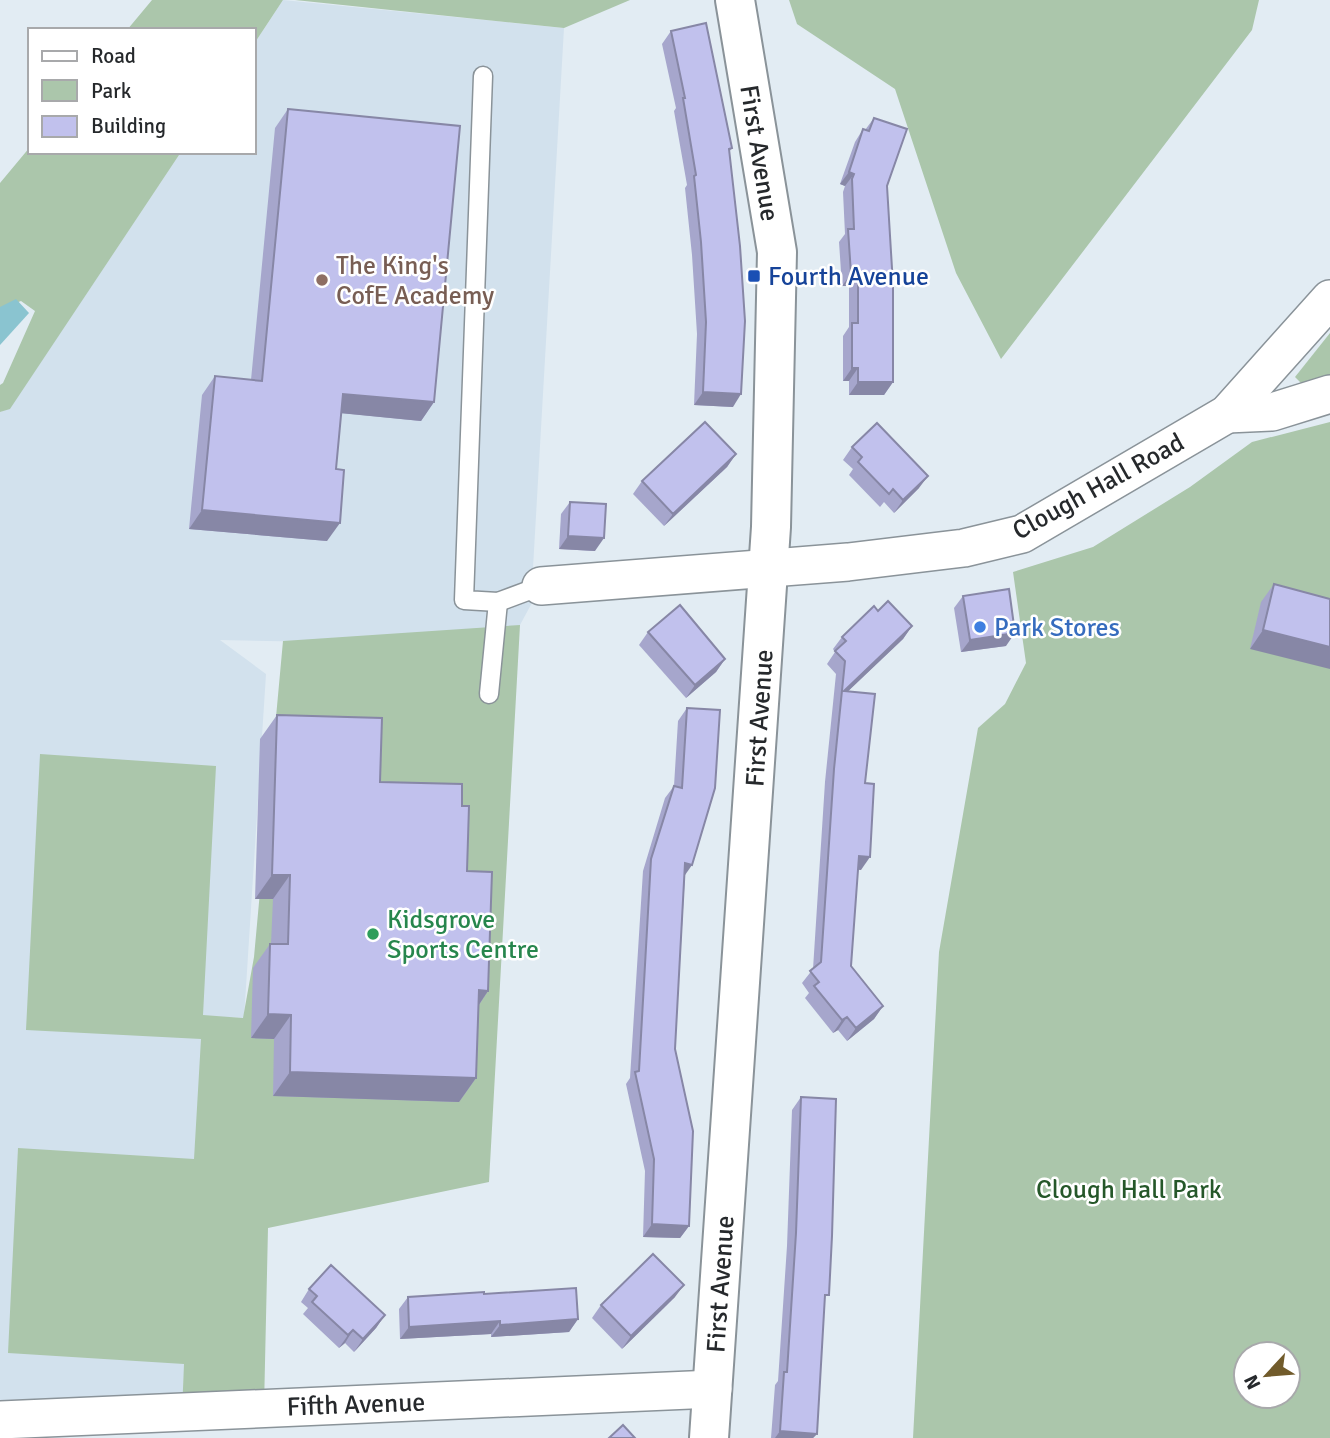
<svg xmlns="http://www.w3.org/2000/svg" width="1330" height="1438" font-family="Signika,sans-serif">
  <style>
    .built { fill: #d2e1ed }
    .green { fill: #abc6ab; fill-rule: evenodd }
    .water { fill: #8ac4d0 }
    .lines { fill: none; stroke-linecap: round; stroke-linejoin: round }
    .lane-casing { stroke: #8a9399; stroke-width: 21 }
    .street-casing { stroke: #8a9399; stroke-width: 40 }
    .secondary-casing { stroke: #8a9399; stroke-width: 42 }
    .lane { stroke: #fff; stroke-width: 18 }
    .street { stroke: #fff; stroke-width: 37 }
    .secondary { stroke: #fff; stroke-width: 38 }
    .wall { fill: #a6a6cc }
    .shaded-wall { fill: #8787a6 }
    .building { fill: #c1c1ed; stroke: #8787a6; stroke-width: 2 }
    .transit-dot { fill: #1a4fb4; stroke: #fff; stroke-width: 2.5 }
    .education-dot { fill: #8d6e63; stroke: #fff; stroke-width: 2.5 }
    .shop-dot { fill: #3f7fe0; stroke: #fff; stroke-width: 2.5 }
    .leisure-dot { fill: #2e9e5b; stroke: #fff; stroke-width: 2.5 }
    .labels { text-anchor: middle; stroke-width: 5; stroke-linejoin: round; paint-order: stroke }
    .street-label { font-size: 26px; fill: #26292c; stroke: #fff }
    .education-label { font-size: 26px; fill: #785e54; stroke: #fff; text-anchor: start }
    .transit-label { font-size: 26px; fill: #164399; stroke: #fff; text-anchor: start }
    .shop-label { font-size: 26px; fill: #366cbe; stroke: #fff; text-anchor: start }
    .leisure-label { font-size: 26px; fill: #27864d; stroke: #fff; text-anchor: start }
    .park-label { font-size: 26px; fill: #255729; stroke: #fff }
  </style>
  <rect width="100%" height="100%" fill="#e2ecf3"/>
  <polygon class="built" points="283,0 564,28 533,568 546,567 541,586 520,625 512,632 426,644 220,640 266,674 244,1018 203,1016 182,1412 0,1420 0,412 10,408 181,152 254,152 254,44"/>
  <g class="green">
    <polygon points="152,0 283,0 254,44 254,30 127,30"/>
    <polygon points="295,0 630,0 564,28"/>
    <polygon points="789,0 1259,0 1252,30 1001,359 956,273 895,89 797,24"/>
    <polygon points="30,147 30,152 181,152 10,409 0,412 0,385 3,383 35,311 21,301 0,309 0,183"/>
    <polygon points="1330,333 1330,378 1303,385 1295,377"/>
    <path d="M1330 422V1438H913L939 952 978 728 1005 704 1026 663 1013 572 1093 547 1190 487 1252 442ZM1246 1354H1288V1396H1246Z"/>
    <polygon points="520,625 489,1182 268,1228 264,1408 182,1412 184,1364 8,1353 18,1148 194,1159 201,1039 26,1030 40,754 216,766 203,1015 243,1018 254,957 283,641"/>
  </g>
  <polygon class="water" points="16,299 29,313 0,345 0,307"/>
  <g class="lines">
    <defs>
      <g id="lane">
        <polyline points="483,76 464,600 498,602 541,586"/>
        <polyline points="489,694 498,602"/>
      </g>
      <g id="street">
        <polyline points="1227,414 1272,412 1330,394"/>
        <polyline points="541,586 848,562 964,548 1022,534 1227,414 1330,299"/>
        <polyline points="0,1420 713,1389"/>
      </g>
      <polyline id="secondary" points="709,1438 771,527 777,252 735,0"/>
    </defs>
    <use href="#lane" class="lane-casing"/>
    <use href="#street" class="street-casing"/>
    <use href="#secondary" class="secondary-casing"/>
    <use href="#lane" class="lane"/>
    <use href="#street" class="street"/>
    <use href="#secondary" class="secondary"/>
  </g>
  <g class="wall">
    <polygon points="671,31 732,148 729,152 733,407 694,405 697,334 692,255 685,188 687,185 674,111 676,108 662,44"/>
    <polygon points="288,109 434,402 421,421 341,413 327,541 189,529 202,395 215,376 251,380 275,128"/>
    <polygon points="874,118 887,186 893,382 884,395 849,395 849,381 843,381 843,336 849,327 849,286 842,286 839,242 845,234 843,192 845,186 840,184 855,142 863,129 865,130"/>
    <polygon points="852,447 919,488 894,513 884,502 880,507 849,475 853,469 843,460"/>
    <polygon points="736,454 727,467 664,526 633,494 642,481"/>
    <polygon points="570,502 595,551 559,549 561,514"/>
    <polygon points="1274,584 1330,599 1250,649 1261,602"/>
    <polygon points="963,596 1006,646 961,652 954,608"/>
    <polygon points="878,611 912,626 903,639 848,691 865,783 861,870 858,869 851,966 883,1006 874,1019 847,1041 838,1030 833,1033 805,998 809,993 802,983 813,969 825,782 836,674 827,664 835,652 833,649 842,637"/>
    <polygon points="648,632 725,659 716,672 686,698 639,645"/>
    <polygon points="687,708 685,875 675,1049 689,1226 680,1238 643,1237 645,1171 626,1084 630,1078 643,871 665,798 674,786 678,721"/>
    <polygon points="277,715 380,782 462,806 467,871 488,991 479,1005 476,1078 459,1102 273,1096 274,1039 251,1038 253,968 270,944 271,944 273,899 255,899 260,739"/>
    <polygon points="801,1097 824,1301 817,1434 813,1438 771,1438 775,1385 778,1381 787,1246 792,1110"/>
    <polygon points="309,1289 385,1315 376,1328 354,1352 345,1343 339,1348 303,1314 308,1308 301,1302"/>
    <polygon points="408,1297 578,1319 569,1332 491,1337 491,1334 400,1339 399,1309"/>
    <polygon points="675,1297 622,1349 592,1318 601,1305"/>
  </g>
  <g class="shaded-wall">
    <polygon points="849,172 854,174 845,186 840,184"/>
    <polygon points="858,273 849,286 842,286 851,274"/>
    <polygon points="852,368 858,368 849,381 843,381"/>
    <polygon points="858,382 893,382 884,395 849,395"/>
    <polygon points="703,392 741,394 733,407 694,405"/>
    <polygon points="343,394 434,402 421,421 329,412"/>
    <polygon points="736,454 727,467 664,526 673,514"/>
    <polygon points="928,476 919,488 894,513 903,500"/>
    <polygon points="202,510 340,523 327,541 189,529"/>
    <polygon points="568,536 604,538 595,551 559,549"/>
    <polygon points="912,626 903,639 842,697 844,691"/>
    <polygon points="1263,630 1330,647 1330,669 1250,649"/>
    <polygon points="1015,633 1006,646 961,652 970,640"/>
    <polygon points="725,659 716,672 686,698 695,685"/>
    <polygon points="859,856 870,857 861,870 850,869"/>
    <polygon points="685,863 692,865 683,878"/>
    <polygon points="272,875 290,875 273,899 255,899"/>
    <polygon points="479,990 488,991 472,1015"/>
    <polygon points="883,1006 874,1019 847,1041 856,1028"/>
    <polygon points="268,1014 291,1015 274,1039 251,1038"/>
    <polygon points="847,1017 838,1030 833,1033 842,1020"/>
    <polygon points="290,1072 476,1078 459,1102 273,1096"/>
    <polygon points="652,1224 689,1226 680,1238 643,1237"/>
    <polygon points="684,1285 675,1297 622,1349 631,1336"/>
    <polygon points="385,1315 376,1328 354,1352 363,1339"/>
    <polygon points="578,1319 569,1332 491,1337 500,1325"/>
    <polygon points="500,1321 491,1334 400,1339 409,1327"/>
    <polygon points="353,1330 345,1343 339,1348 348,1335"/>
    <polygon points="780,1431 817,1434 813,1438 775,1438"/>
  </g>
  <g class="building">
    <polygon points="706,23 732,148 729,149 740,246 745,321 741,394 703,392 706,322 701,242 694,176 696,175 683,98 685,98 671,31"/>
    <polygon points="288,109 460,126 434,402 343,394 336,469 344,470 340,523 202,510 215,376 262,381"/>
    <polygon points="874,118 907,129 887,186 893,285 893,382 858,382 858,368 852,368 852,323 858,323 858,273 851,274 848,229 854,229 852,179 854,174 849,172 863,129 869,131"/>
    <polygon points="705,422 736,454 673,514 642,481"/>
    <polygon points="877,423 928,476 903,500 893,489 889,494 858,462 862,457 852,447"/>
    <polygon points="570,502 606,504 604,538 568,536"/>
    <polygon points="1274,584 1330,599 1330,647 1263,630"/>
    <polygon points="1009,589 1015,633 970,640 963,596"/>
    <polygon points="888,601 912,626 844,691 875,694 865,783 874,784 870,857 859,856 851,966 883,1006 856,1028 847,1017 842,1020 814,986 819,982 810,971 821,962 834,769 845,661 835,651 846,641 842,637 874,606 878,611"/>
    <polygon points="680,605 725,659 695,685 648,632"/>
    <polygon points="687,708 720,710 715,788 692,865 685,863 675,1049 693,1131 689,1226 652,1224 654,1159 635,1072 639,1071 651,859 674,786 682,788"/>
    <polygon points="277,715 382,718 380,782 462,784 462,806 469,806 467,871 492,872 488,991 479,990 476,1078 290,1072 291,1015 268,1014 270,944 288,944 290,875 272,875"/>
    <polygon points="801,1097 836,1099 832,1236 829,1295 825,1295 817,1434 780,1431 784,1372 787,1372 796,1233"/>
    <polygon points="653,1254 684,1285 631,1336 601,1305"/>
    <polygon points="331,1265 385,1315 363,1339 353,1330 348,1335 312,1302 317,1296 309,1289"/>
    <polygon points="576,1288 578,1319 500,1325 500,1321 409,1327 408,1297 484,1292 484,1294"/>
    <polygon points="623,1425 635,1438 609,1438"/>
  </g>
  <rect class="transit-dot" x="747" y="269" width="14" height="14" rx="3.5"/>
  <circle class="education-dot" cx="322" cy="280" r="7"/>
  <circle class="shop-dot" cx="980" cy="627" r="7"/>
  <circle class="leisure-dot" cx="373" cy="934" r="7"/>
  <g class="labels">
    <g class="street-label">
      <text transform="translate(760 153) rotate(81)" y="9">First Avenue</text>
      <text transform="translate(1098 486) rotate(-29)" y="9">Clough Hall Road</text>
      <text transform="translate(759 718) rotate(-86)" y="9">First Avenue</text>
      <text transform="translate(720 1284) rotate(-86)" y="9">First Avenue</text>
      <text transform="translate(356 1404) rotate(-2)" y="9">Fifth Avenue</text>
    </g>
    <g class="education-label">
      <text x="336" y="274">The King's<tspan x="336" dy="30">CofE Academy</tspan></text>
    </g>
    <g class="transit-label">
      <text x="768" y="285">Fourth Avenue</text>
    </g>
    <g class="shop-label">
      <text x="994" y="636">Park Stores</text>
    </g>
    <g class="leisure-label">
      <text x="387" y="928">Kidsgrove<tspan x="387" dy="30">Sports Centre</tspan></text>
    </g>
    <g class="park-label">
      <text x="1129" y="1198">Clough Hall Park</text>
    </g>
  </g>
  <rect x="28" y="28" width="228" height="126" fill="#ffffff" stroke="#a8a9ab" stroke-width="2"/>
  <rect x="42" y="51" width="35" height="10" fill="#ffffff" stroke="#a8a9ab" stroke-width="2"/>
  <text x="91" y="63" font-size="21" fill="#26292c">Road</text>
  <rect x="42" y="80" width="35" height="21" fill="#abc6ab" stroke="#a8a9ab" stroke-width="2"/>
  <text x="91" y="98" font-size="21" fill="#26292c">Park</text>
  <rect x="42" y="116" width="35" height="21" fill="#c1c1ed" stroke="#a8a9ab" stroke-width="2"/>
  <text x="91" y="133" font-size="21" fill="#26292c">Building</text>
  <g transform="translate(1267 1375) rotate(244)"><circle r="33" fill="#ffffff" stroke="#a8a9ab" stroke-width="2"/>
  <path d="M0-5L12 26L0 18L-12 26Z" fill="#715b2b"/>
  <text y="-10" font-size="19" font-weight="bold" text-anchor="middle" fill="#26292c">N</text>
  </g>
</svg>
